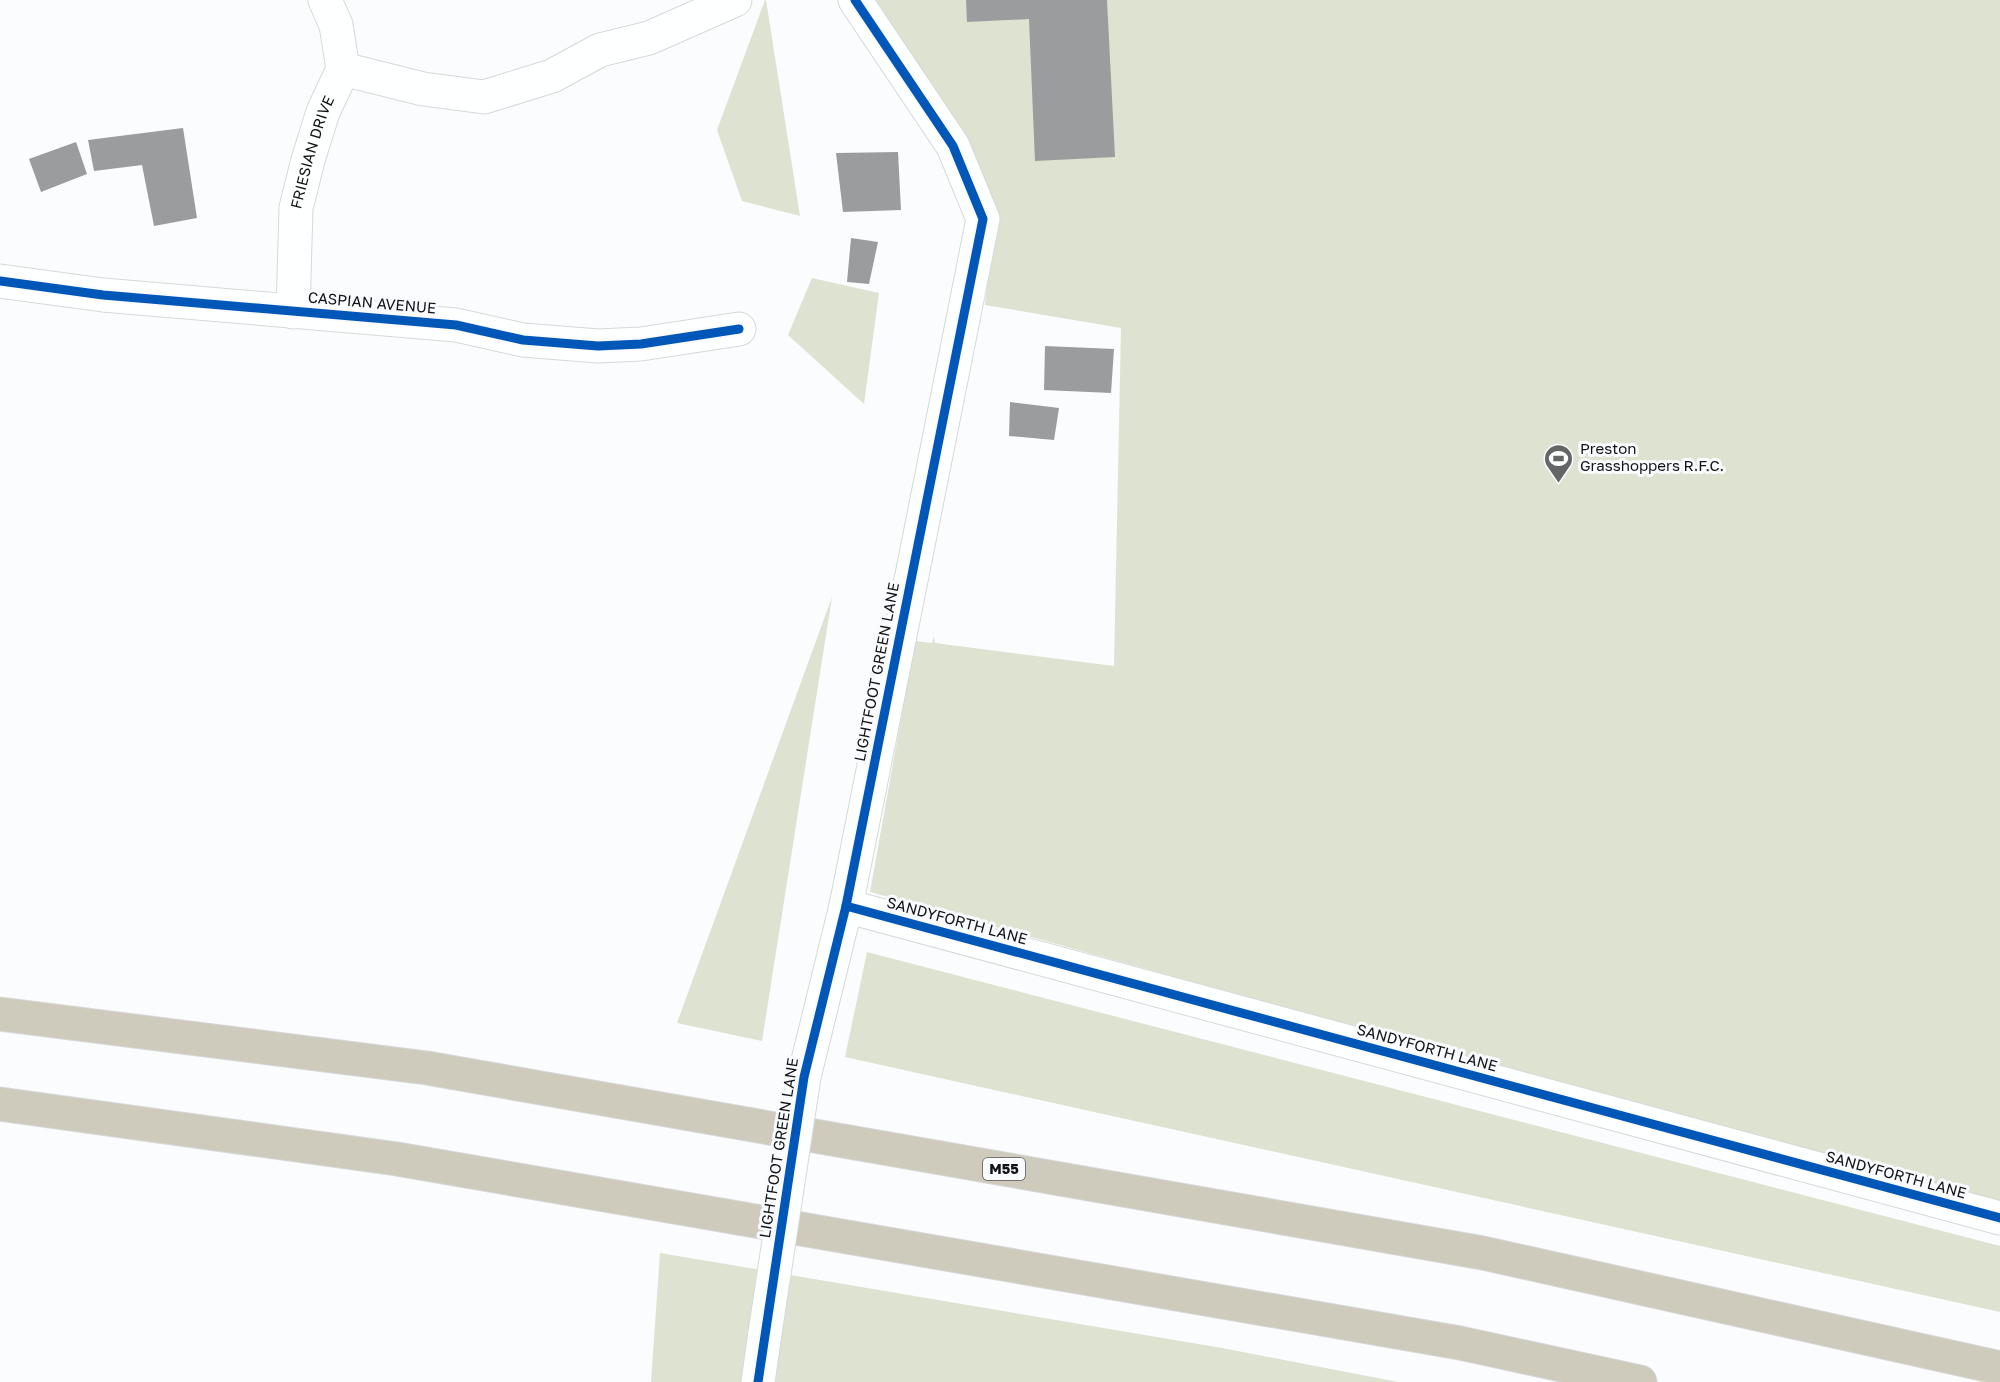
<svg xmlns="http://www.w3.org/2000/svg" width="2000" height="1382" font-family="'Golos Text',sans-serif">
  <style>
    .green { fill: #dee2d1 }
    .building { fill: #9b9c9d }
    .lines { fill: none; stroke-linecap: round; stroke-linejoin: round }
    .minor-casing { stroke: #d6d8da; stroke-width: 35 }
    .highway-casing { stroke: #d7d8da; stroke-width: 35 }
    .minor { stroke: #feffff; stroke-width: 33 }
    .highway { stroke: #cecbbc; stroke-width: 33 }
    .minor-bridge-casing { stroke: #d6d8da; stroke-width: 35; stroke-linecap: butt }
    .minor-bridge { stroke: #feffff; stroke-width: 33 }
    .cycleway-casing { stroke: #f9fbff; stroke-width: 13 }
    .cycleway { stroke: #0057b8; stroke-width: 9 }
    .labels { text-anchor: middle; stroke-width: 6; stroke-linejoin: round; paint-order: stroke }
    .shield { fill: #f9fbff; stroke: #57595b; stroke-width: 1.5 }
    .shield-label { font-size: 14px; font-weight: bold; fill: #111315 }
    .street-label { font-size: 15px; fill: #111315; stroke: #f9fbff }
    .poi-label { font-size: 15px; fill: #111315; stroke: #f9fbff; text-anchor: start }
  </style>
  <rect width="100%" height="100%" fill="#fafcfe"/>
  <g class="green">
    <polygon points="765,0 766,0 800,216 742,201 717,130"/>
    <polygon points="872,0 2000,0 2000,1207 870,892 915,641 932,643 934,636 935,643 1114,666 1121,328 985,305 994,219"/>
    <polygon points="812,278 879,293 864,404 788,335"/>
    <polygon points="832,597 762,1041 677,1023"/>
    <polygon points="867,952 2000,1246 2000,1312 845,1057"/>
    <polygon points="660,1253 1222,1348 1398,1382 651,1382"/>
  </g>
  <g class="building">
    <polygon points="966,0 1107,0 1115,157 1035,161 1029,19 967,22"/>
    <polygon points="183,128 197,218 154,226 142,165 94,171 88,140"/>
    <polygon points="76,142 87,174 41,192 29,159"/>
    <polygon points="898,152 901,210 843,212 836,153"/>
    <polygon points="851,238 878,242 869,284 847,282"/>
    <polygon points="1045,346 1114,349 1111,393 1044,390"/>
    <polygon points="1010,402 1059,408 1054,440 1009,436"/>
  </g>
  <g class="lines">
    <defs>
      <g id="minor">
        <polyline points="343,69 423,89 484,97 552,76 600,50 649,38 735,0"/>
        <polyline points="0,281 103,295 456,325 523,340 598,346 641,344 739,329"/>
        <path id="s1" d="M293 312 296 208 308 160 323 112 343 69 336 25 325 0"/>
        <polyline points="846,906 2000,1218"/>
        <polyline points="804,1077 846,906 983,219 953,146 855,0"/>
        <polyline points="758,1382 765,1333"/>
      </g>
      <g id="highway">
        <polyline points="0,1014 427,1068 1483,1253 2000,1368"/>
        <polyline points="0,1104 397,1159 1460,1343 1640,1382"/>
      </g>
    </defs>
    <use href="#minor" class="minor-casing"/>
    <use href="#highway" class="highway-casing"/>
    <use href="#minor" class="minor"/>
    <use href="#highway" class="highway"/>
    <defs>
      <polyline id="minor-bridge" points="765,1333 804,1077"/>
    </defs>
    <use href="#minor-bridge" class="minor-bridge-casing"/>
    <use href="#minor-bridge" class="minor-bridge"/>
    <defs>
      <g id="cycleway">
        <polyline points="0,281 103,295 456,325 523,340 598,346 641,344 739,329"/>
        <polyline points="846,906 2000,1218"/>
        <polyline points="758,1382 804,1077 846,906 983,219 953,146 855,0"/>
      </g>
    </defs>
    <use href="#cycleway" class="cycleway-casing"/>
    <use href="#cycleway" class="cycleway"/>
  </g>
  <defs>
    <symbol id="stadium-pin" viewBox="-11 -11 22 30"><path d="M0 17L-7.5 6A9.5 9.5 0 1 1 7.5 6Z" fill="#636567" stroke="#f9fbff"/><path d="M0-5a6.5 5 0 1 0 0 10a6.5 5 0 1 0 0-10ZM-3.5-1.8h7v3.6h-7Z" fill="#fff"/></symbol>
  </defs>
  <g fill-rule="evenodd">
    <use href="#stadium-pin" x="1542" y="442" width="33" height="45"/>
  </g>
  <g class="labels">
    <rect class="shield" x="983" y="1158" width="42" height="22" rx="4.5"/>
    <g class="shield-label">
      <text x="1004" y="1174">M55</text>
    </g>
    <g class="street-label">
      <text dy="5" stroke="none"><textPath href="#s1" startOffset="162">FRIESIAN DRIVE</textPath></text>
      <text transform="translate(372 303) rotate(5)" y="5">CASPIAN AVENUE</text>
      <text transform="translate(877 672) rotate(-79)" y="5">LIGHTFOOT GREEN LANE</text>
      <text transform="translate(957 921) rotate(15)" y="5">SANDYFORTH LANE</text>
      <text transform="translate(1427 1048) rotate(15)" y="5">SANDYFORTH LANE</text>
      <text transform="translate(779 1148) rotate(-81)" y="5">LIGHTFOOT GREEN LANE</text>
      <text transform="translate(1896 1175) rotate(15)" y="5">SANDYFORTH LANE</text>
    </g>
    <g class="poi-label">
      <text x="1580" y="454">Preston<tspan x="1580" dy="17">Grasshoppers R.F.C.</tspan></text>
    </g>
  </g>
</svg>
